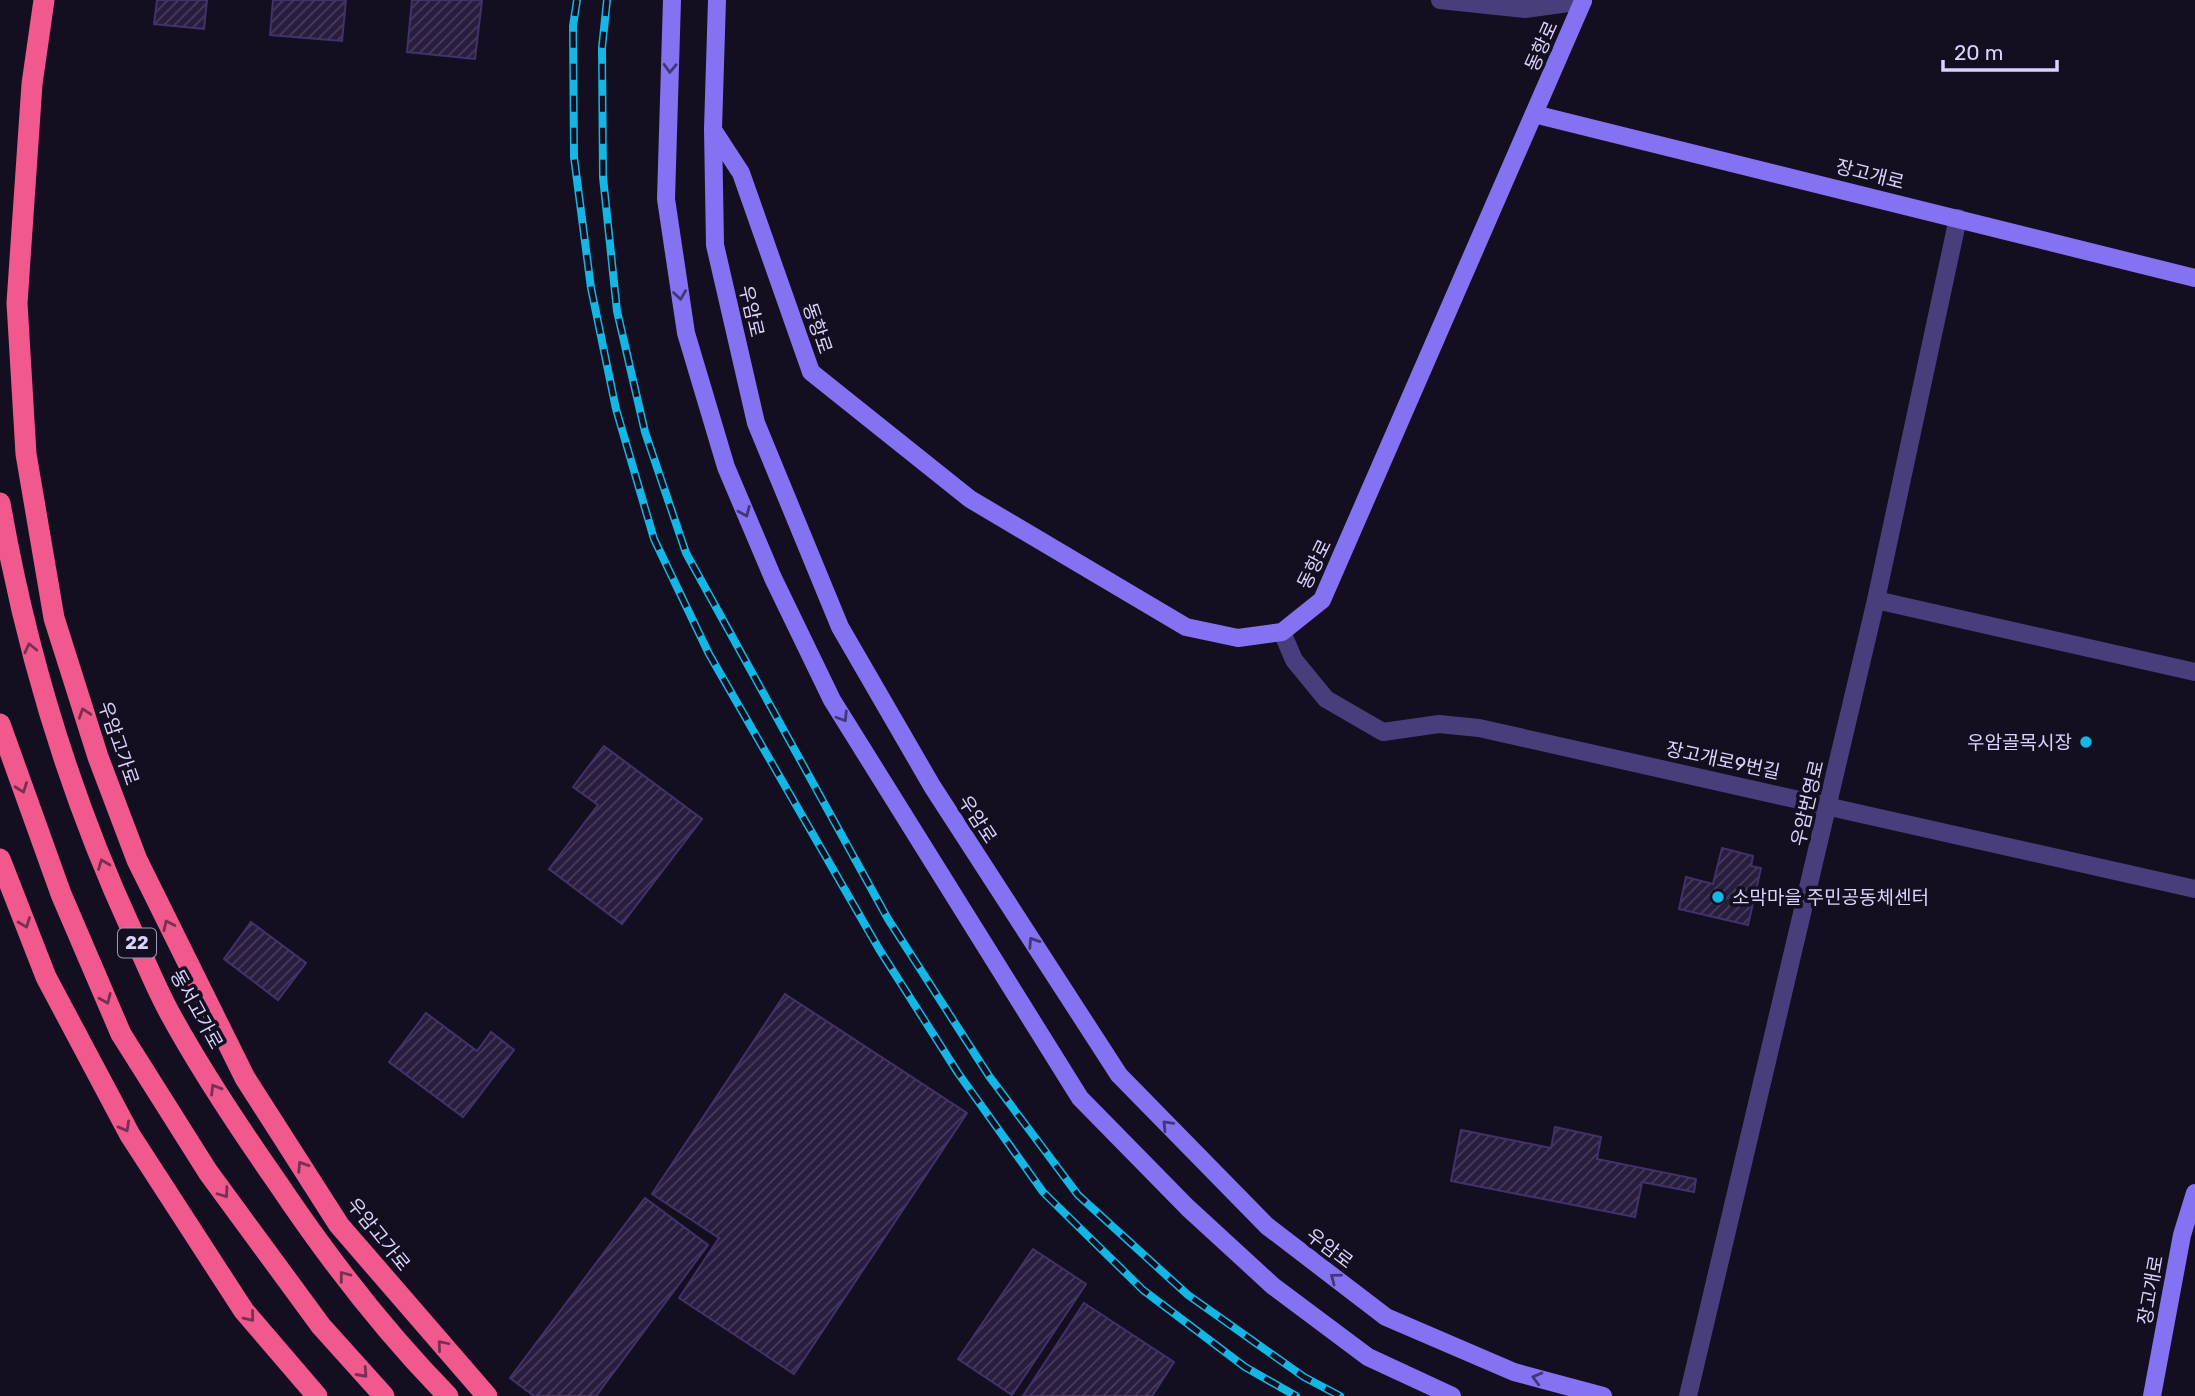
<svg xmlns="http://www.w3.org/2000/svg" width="2195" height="1396" font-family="Rubik,'Noto Sans KR',sans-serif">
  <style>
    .building { fill: url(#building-hatch); stroke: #433169; stroke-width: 2 }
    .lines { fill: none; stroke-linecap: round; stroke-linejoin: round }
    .street { stroke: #483e7b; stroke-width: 18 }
    .secondary { stroke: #8572f3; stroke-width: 18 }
    .highway { stroke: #f0588e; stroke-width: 21 }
    .rail-casing { stroke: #14b6e5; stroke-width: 8 }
    .rail { stroke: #140f20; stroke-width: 5; stroke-dasharray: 16; stroke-linecap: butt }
    .oneway { stroke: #413774 }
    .oneway2 { stroke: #773052 }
    .poi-dot { fill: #14b6e5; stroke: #140f20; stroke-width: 2.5 }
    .labels { text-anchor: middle; stroke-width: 7; stroke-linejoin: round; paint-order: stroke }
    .shield { fill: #140f20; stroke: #a098b9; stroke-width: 2 }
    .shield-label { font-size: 18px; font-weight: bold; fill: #dcd2fb }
    .street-label { font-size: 19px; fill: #dcd2fb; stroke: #140f20 }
    .poi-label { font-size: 19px; fill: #dcd2fb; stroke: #140f20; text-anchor: end }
  </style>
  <defs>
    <pattern id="building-hatch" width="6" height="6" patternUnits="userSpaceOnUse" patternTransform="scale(1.75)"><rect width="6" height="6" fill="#281d3f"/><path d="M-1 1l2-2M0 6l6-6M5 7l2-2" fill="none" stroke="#473d5c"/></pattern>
  </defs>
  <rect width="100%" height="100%" fill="#140f20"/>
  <g class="building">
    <polygon points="157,0 207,0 204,29 154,24"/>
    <polygon points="273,0 346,0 342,41 270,35"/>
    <polygon points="412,0 482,0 475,59 407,52"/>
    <polygon points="604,746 702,819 622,924 549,869 598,805 573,787"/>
    <polygon points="1722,848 1753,856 1751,866 1761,868 1748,925 1679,909 1686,877 1713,884"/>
    <polygon points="251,922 306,963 278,1000 224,959"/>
    <polygon points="785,994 967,1113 794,1374 679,1298 719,1238 652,1194"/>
    <polygon points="426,1013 477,1051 491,1032 514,1050 463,1117 389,1062"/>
    <polygon points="1555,1127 1601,1137 1597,1159 1696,1179 1694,1192 1642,1182 1635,1217 1451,1181 1461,1130 1551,1148"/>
    <polygon points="645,1198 708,1245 596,1396 534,1396 510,1378"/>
    <polygon points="1033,1249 1086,1284 1012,1395 958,1359"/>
    <polygon points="1084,1303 1174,1362 1152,1396 1023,1396"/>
  </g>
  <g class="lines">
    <g class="street">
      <polyline points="1440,0 1525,9 1583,1"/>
      <polyline points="1876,600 2195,672"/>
      <polyline points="1282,632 1294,660 1326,699 1383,732 1439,724 1479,728 2195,889"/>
      <polyline points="1688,1396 1876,600 1958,218"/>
    </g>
    <g class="secondary">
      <polyline points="672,0 666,199 686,333 726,467 773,578 832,700 1080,1098 1188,1208 1273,1286 1368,1357 1452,1396"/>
      <polyline points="717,0 713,129 715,245 756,423 840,627 932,786 1119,1075 1267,1226 1386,1317 1514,1372 1603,1396"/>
      <polyline points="1534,114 2195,278"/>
      <polyline points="713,130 741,173 811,372 970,499 1186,627 1238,638 1282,632 1322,600 1583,1"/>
      <polyline points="2152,1396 2182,1235 2195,1193"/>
    </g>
    <g class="highway">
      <polyline points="44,0 32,84 17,303 26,454 54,618 98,757 137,860 245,1078 339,1225 487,1396"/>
      <path d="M0 503C26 652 69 794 132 931 143 957 154 983 167 1008 199 1068 238 1126 277 1182 328 1258 384 1331 448 1396"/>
      <polyline points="0,724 61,894 121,1034 208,1172 321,1326 384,1396"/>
      <polyline points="0,859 46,977 130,1135 244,1311 317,1396"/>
    </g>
    <defs>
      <g id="rail">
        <polyline points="577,0 573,26 574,157 591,288 616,409 654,539 709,654 879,949 958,1073 1043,1192 1143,1290 1245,1367 1296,1396"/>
        <polyline points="607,0 602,48 603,177 617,311 645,432 686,553 888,919 989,1076 1078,1195 1188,1295 1304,1377 1340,1396"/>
      </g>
    </defs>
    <use href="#rail" class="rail-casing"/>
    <use href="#rail" class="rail"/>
  </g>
  <defs><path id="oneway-chevron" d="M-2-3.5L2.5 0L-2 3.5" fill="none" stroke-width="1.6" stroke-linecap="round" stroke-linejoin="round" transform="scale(1.75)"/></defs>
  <g class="oneway">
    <use href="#oneway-chevron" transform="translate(670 68) rotate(92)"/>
    <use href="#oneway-chevron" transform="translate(680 295) rotate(82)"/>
    <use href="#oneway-chevron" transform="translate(745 512) rotate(67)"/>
    <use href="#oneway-chevron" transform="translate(843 717) rotate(58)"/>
    <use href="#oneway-chevron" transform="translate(1033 942) rotate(-123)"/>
    <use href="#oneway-chevron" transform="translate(1167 1125) rotate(-134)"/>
    <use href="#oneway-chevron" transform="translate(1335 1278) rotate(-143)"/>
    <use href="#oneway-chevron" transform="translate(1537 1378) rotate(-165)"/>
  </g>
  <g class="oneway2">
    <use href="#oneway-chevron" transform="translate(30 648) rotate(-103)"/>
    <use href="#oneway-chevron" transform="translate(84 713) rotate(-108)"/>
    <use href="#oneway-chevron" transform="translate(22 788) rotate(70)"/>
    <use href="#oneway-chevron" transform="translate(103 864) rotate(-111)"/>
    <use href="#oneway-chevron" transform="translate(25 923) rotate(69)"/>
    <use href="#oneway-chevron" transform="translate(168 925) rotate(-115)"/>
    <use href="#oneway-chevron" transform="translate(106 999) rotate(67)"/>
    <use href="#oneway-chevron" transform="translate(215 1089) rotate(-121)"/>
    <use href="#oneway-chevron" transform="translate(125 1127) rotate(61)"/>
    <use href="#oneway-chevron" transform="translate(302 1166) rotate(-123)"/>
    <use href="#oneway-chevron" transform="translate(224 1193) rotate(54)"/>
    <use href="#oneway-chevron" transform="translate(344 1276) rotate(-127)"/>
    <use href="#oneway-chevron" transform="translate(250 1317) rotate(51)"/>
    <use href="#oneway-chevron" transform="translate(442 1345) rotate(-130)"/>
    <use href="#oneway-chevron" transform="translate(363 1373) rotate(48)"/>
  </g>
  <g class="poi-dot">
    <circle cx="2086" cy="742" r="7"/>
    <circle cx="1718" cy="897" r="7"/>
  </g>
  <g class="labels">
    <rect class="shield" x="118" y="928.5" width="38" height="29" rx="5"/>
    <g class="shield-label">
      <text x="137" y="949">22</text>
    </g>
    <g class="street-label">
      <text transform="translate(1541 46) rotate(-66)" y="7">동항로</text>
      <text transform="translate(1870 174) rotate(14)" y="7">장고개로</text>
      <text transform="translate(752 311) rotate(77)" y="7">우암로</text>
      <text transform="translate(818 328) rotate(71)" y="7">동항로</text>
      <text transform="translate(1314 564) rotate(-64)" y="7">동항로</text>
      <text transform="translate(119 743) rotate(71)" y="7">우암고가로</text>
      <text transform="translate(1723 760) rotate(12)" y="7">장고개로9번길</text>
      <text transform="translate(1807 803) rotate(-77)" y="7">우암번영로</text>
      <text transform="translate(978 819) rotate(57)" y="7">우암로</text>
      <text transform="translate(197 1009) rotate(61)" y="7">동서고가로</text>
      <text transform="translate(379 1234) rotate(51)" y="7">우암고가로</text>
      <text transform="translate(1330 1248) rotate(37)" y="7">우암로</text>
      <text transform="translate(2150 1290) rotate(-80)" y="7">장고개로</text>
    </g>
    <g class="poi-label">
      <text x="2072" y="749">우암골목시장</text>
      <text x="1732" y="904" text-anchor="start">소막마을 주민공동체센터</text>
    </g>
  </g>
  <path d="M1943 60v10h114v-10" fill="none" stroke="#dcd2fb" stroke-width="3.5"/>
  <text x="1954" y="60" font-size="21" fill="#dcd2fb" stroke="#140f20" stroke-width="5" paint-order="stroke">20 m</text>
</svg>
